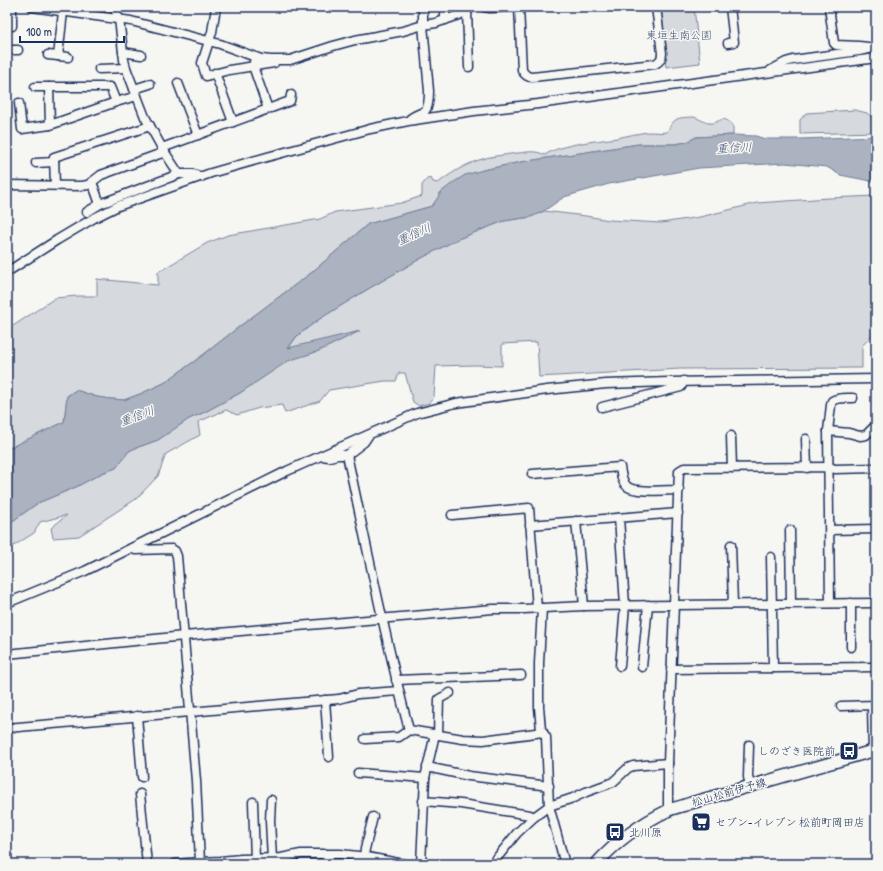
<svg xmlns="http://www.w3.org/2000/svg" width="883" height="871" font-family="'Patrick Hand','Klee One',sans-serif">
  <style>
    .green { fill: #d6d9dd; stroke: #78849e }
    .water { fill: #abb2c0; stroke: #717e99 }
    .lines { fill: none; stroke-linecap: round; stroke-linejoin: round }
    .minor-casing { stroke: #1b2f5e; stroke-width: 11 }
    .major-casing { stroke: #1b2f5e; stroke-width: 14 }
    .minor { stroke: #f6f6f2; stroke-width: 8 }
    .major { stroke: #f6f6f2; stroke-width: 11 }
    .labels { text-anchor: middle; stroke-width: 3; stroke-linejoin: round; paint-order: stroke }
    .park-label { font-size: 11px; fill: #405177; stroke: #f6f6f2 }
    .poi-label { font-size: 11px; fill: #1b2f5e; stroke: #f6f6f2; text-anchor: start }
    .street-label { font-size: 11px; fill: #1b2f5e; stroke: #f6f6f2 }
    .water-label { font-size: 12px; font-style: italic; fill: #46567b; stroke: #f6f6f2 }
  </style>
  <rect width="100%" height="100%" fill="#f6f6f2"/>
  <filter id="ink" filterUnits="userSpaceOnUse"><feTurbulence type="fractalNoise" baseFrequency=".025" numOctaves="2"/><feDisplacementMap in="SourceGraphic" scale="8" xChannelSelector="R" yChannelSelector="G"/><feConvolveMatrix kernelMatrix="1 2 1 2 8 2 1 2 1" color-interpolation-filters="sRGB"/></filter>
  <g filter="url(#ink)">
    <g class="green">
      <polygon points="658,7 694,7 700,63 666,67"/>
      <polygon points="855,110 867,113 873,119 876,119 876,132 800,134 800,120 806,113"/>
      <path d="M694 117C698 118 706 123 709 123 721 124 720 113 733 125V135L696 137 687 142 675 144H639L521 162 483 170 441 192 437 199 432 206 368 224 311 273 240 326 203 355 164 383 140 394 124 400 111 399 97 397 76 390 67 396 64 422 7 449V330L55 298 77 296H97V279L158 285V272L207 243 228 235 320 219 335 212 401 203 422 196V185L427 179 431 178 433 182 438 183C455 170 474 159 496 156 503 155 510 154 518 153 528 152 535 150 545 155 560 144 597 141 617 138 627 136 638 133 648 132 654 132 660 133 667 132 675 116 678 118 694 117Z"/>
      <polygon points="876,196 876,334 873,334 862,346 862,368 680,369 539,377 537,342 502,344 502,366 475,365 436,366 434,397 429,403 419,406 413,402 405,373 399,373 396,381 385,381 329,390 320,401 285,413 282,405 259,408 237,415 226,410 198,422 200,435 166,454 158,476 136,499 79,536 53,538 51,528 67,515 40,522 34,533 7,550 7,525 38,503 76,487 102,473 116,468 129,451 133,449 158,440 189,419 205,412 240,393 288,360 319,351 357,332 288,349 297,336 318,320 368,289 418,260 458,239 504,221 531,217 544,211 586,216 609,220 661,223 700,217 757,203 829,198"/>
    </g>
    <polygon class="water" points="733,135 756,136 765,139 800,139 876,136 876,182 840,175 827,167 785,163 699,168 609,184 564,197 544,211 531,217 504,221 458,239 418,260 368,289 318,320 297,336 288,348 360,331 319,351 288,361 240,393 205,412 189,419 158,440 133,449 129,451 116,468 102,473 76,487 38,503 7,525 7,449 64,422 67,396 76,390 97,397 111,399 124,400 140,394 164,383 203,355 240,326 311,273 368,224 432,206 437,199 441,192 454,182 465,175 483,170 521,162 639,144 675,144 687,142 696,137"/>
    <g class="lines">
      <defs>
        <g id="minor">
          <polyline points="12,7 12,26"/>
          <polyline points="32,7 131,21 220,44 261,59 271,60 290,60 333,46 355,40 403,31 423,25 436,23 459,15 473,7"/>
          <polyline points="114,7 119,19 124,60 126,68 145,117 162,148 179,174 193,174 201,177"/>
          <polyline points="216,7 212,32 202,63 206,76 229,70 274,63"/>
          <polyline points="484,7 490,8 516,7"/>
          <path d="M519 7 522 70C524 74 527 77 532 77L655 64C660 61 662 59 662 53L656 7"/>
          <polyline points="829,7 834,43 836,45 859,46 868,47"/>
          <polyline points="467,11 469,67"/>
          <polyline points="445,20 445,7"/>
          <polyline points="728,43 734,42 730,7"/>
          <polyline points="7,50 18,50"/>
          <polyline points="123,52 141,55"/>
          <polyline points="48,55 68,57"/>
          <polyline points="58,56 63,12"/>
          <polyline points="254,62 254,69 268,109"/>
          <polyline points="99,69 126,68"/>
          <polyline points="771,70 786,62 793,60 859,51 876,47"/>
          <polyline points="215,73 233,122"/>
          <polyline points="178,83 198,135"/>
          <polyline points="35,87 110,87 116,102"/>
          <polyline points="49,87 50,125"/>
          <polyline points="134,89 150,84"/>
          <polyline points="19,103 22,129 50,125 116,102 137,96"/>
          <path d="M410 119C414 115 420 114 425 111 429 107 429 97 429 91L423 25V7"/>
          <polyline points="162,148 290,101 291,95"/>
          <polyline points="36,163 54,162"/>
          <polyline points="92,182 101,175 165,152"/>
          <polyline points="7,185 82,186 88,185 92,182 100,204"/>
          <polyline points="55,185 54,157 150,126"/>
          <polyline points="87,212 100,204 179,174"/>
          <polyline points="7,272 57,240 94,218 118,206 211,173 267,157 370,129 408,121 474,111 538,104 876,58"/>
          <polyline points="602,407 681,387 684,381"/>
          <polyline points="828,431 849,433 860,436 866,435 876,425"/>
          <polyline points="731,436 732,468"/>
          <polyline points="806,439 807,468"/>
          <path d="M347 455C367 547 385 639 409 730L463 739 483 740 543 732"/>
          <polyline points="322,456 329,457 338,455 347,455 364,442 368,436"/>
          <path d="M532 474 620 467C621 474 622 483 628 487 637 493 667 490 679 490"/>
          <polyline points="452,515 529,508 537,608"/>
          <polyline points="619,518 625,605 620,666"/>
          <polyline points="576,521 584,606"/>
          <polyline points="530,525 678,513"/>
          <polyline points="790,530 791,604"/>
          <polyline points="830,530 876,529"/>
          <polyline points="731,545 733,604"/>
          <polyline points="132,548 135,550 172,549 175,551 177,556 196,781 200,862"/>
          <polyline points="771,557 773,668"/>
          <polyline points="7,603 85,571 287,471 417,413 456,403 547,390 606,384 669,382 876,379"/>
          <path d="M830 603 828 431 831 405 832 401C838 397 846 398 853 398"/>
          <polyline points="542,608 539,663 539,707 541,730 546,737 549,806 565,864"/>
          <polyline points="851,647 851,603"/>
          <polyline points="7,654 184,636 493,609 524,609 584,606 876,603"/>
          <polyline points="642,667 648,605"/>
          <polyline points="671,669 876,667"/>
          <polyline points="396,680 521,675"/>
          <polyline points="325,700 329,757"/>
          <polyline points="841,706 876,705"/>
          <polyline points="872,706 873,751"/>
          <polyline points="137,716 142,777"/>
          <polyline points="7,728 339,699 358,694 399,691"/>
          <polyline points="438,735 439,699 450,693"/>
          <polyline points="365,739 399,737 409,730"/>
          <polyline points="749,745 748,777 750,785"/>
          <polyline points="427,767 469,776 549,786"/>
          <polyline points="358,773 425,778"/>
          <polyline points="140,794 147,864"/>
          <polyline points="271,800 270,821 272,859"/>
          <polyline points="423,801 461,804 530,815 534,817"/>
          <polyline points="253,802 255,859"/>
          <polyline points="668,811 668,763 679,471 684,468 829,467 835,469 876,468"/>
          <polyline points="364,856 365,849 373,817"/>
          <polyline points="175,864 200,862 220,861 241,859 281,858 301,854 340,854 367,857 404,864"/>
          <polyline points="326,864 326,854"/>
          <polyline points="421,864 425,778 435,734"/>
          <polyline points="492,864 517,833 534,817 549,806 573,798 586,792 608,784 613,782 628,768 633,766 668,763"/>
        </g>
        <path id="major" d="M596 864C616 842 640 824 667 811 674 808 683 806 691 803L876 750"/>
      </defs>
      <use href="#minor" class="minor-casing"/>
      <use href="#major" class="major-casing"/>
      <use href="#minor" class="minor"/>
      <use href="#major" class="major"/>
    </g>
  </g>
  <defs>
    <symbol id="bus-square" viewBox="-11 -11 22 22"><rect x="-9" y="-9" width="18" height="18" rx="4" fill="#1b2f5e" stroke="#f6f6f2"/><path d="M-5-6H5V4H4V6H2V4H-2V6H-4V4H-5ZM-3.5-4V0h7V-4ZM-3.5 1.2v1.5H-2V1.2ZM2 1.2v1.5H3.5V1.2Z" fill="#fff"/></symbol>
    <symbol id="supermarket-square" viewBox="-11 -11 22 22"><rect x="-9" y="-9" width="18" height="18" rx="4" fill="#1b2f5e" stroke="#f6f6f2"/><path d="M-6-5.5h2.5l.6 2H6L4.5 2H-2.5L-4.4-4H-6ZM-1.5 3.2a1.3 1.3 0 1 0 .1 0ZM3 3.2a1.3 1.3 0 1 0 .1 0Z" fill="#fff"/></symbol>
  </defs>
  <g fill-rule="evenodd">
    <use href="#bus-square" x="838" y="740" width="22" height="22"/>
    <use href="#supermarket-square" x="690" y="811" width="22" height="22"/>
    <use href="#bus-square" x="604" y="821" width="22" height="22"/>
  </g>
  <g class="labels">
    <g class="park-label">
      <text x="679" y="39">東垣生南公園</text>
    </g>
    <g class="poi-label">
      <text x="835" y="755" text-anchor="end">しのざき医院前</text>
      <text x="715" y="826">セブン-イレブン 松前町岡田店</text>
      <text x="629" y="836">北川原</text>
    </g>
    <g class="street-label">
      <text transform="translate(729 792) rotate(-16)" y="4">松山松前伊予線</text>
    </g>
    <g class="water-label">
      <text transform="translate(734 148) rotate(-3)" y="4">重信川</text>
      <text transform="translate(414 234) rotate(-24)" y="4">重信川</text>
      <text transform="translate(137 416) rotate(-20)" y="4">重信川</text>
    </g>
  </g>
  <rect width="883" height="871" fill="none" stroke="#f6f6f2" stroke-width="24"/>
  <rect x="12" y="12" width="859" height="847" fill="none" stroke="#1b2f5e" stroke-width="1.5" filter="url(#ink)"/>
  <path d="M20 36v6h104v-6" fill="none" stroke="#1b2f5e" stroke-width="2"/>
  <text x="26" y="36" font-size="12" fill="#1b2f5e" stroke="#f6f6f2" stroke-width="3" paint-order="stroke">100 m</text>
</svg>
